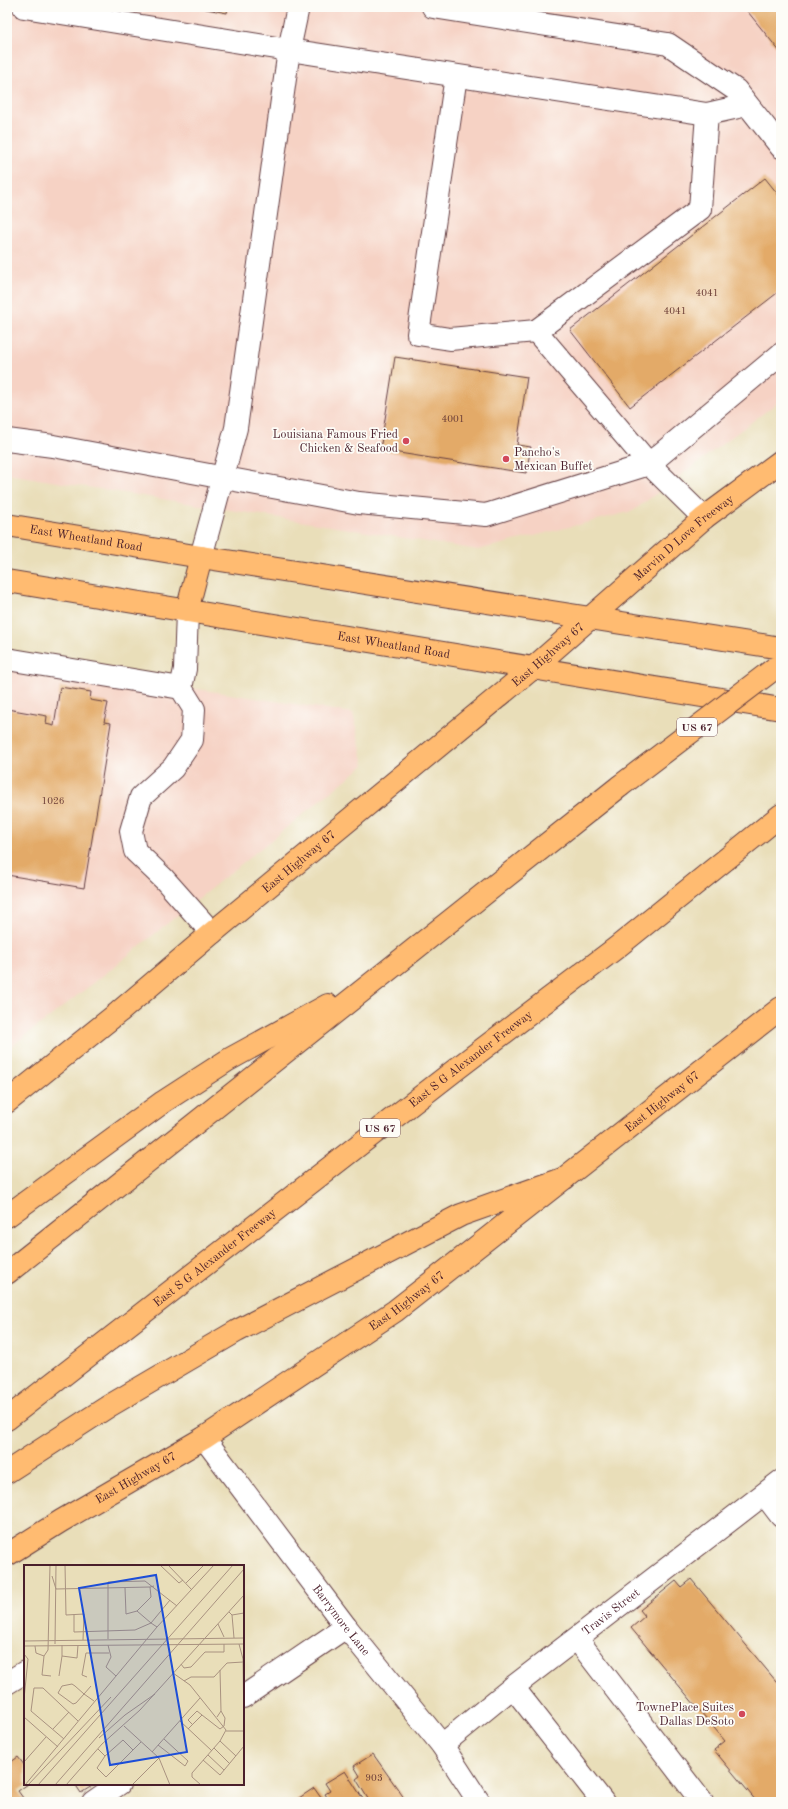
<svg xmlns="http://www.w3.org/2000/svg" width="788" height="1809" font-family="'Old Standard TT',serif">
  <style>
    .built { fill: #f6d2c4 }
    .building { fill: #e3aa68 }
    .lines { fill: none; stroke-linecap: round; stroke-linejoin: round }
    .minor-casing { stroke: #623c40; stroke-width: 24 }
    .major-casing { stroke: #623c40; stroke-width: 24 }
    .highway-casing { stroke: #623c40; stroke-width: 24 }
    .minor { stroke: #fff; stroke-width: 22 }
    .major { stroke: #ffbb71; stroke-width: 22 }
    .highway { stroke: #ffbb71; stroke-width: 22 }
    .highway-bridge-casing { stroke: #623c40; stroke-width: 24; stroke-linecap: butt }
    .highway-bridge { stroke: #ffbb71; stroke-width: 22 }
    .poi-dot { fill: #d1495b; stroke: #fdfcf7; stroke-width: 1.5 }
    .labels { text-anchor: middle; stroke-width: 3.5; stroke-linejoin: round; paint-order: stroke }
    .number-label { font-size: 10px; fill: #70423a }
    .shield { fill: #fdfcf7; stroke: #806168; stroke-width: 1 }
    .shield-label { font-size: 11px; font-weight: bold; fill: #4a1f2b }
    .poi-label { font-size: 12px; fill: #4a1f2b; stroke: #fdfcf7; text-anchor: end }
    .street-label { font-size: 12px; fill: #4a1f2b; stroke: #fdfcf7 }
    .inset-road { fill: none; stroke: #a99280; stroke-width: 1 }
    .view { fill: #1d4ed8; fill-opacity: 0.15; stroke: #1d4ed8; stroke-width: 2 }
    .inset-edge { fill: none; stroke: #4a1f2b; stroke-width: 2 }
  </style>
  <rect width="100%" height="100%" fill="#fdfcf7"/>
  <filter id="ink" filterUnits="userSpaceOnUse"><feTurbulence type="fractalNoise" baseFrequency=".025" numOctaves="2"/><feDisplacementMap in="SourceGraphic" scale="8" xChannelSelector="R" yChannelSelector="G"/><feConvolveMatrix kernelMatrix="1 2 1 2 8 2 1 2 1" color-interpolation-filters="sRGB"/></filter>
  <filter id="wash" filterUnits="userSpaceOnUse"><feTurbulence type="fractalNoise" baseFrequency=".012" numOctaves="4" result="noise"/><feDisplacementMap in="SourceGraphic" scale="16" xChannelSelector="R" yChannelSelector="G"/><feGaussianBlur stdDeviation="0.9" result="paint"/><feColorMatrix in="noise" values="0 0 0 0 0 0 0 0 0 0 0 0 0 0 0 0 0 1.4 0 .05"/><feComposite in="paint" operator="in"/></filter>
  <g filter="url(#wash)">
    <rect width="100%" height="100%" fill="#e9deb9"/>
    <g class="built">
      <polygon points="7,7 781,7 781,400 633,511 478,550 7,474"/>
      <polygon points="7,660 353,713 364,765 100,978 7,1050"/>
    </g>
    <g id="blocks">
      <g class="building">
        <polygon points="196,7 228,7 227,13"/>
        <polygon points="744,7 781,7 781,53"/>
        <polygon points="765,178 781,198 781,290 630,407 570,330"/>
        <polygon points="395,357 527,377 517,445 531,447 526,473 380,450"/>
        <polygon points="60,687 91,692 90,700 108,703 104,722 111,723 84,888 7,875 7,709 47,716 46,724 54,726"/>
        <polygon points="691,1579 781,1687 781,1802 757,1802 714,1750 725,1741 631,1628 645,1616 640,1610 676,1581 681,1587"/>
        <polygon points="373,1754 407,1802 370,1802 356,1779 360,1776 354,1766"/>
        <polygon points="18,1757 25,1766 25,1784 28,1784 18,1791 26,1802 7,1802 7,1765"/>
        <polygon points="345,1771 365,1802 330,1802 325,1794 330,1791 325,1783"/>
        <polygon points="75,1784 95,1784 81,1793"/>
        <polygon points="314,1788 324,1802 298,1802 296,1800"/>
      </g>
    </g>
  </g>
  <g filter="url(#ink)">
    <use href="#blocks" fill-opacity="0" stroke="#623c40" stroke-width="1"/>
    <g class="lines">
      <defs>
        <g id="minor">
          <polyline points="24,7 289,50 707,114"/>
          <polyline points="433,7 668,44 736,90 781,147"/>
          <polyline points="456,76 418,334 450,339 536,331"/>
          <polyline points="7,440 53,446 359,503 486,515 649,464 536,331 700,209 707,114 747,105"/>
          <polyline points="704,518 649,464 781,354"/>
          <polyline points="201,557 236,428 289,50 298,7"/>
          <polyline points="187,611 185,669 181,688 194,709 192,740 173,768 141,797 131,831 135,851 164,879 212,933"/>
          <polyline points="7,659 181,688"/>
          <path id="s1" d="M204 1438 346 1627 442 1745 479 1802"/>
          <polyline points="765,1495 781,1516"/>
          <polyline points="577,1639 702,1802"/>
          <polyline points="7,1683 25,1672"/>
          <polyline points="513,1687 603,1802"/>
          <polyline points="243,1697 346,1627"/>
          <path id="s2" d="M442 1745 513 1687 781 1481"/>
          <polyline points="93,1802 119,1784"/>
        </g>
        <g id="major">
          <path id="s3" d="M7 525 201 557 781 648"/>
          <path id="s4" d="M7 581 781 709"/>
          <polyline points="187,611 201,557"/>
          <path id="s5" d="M7 1102 119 1012 212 933 533 668 704 518 781 461"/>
          <path id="s6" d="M7 1555 61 1521 204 1438 395 1311 781 1008"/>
        </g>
        <g id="highway">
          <polyline points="7,1216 163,1102 228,1060 328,1005"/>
          <polyline points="7,1273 620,786"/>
          <path id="s7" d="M7 1419 459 1067 616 948 781 815"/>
          <polyline points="7,1472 109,1406 237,1331 461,1215 565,1178"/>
        </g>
      </defs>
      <use href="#minor" class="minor-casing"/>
      <use href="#major" class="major-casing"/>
      <use href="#highway" class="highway-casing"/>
      <use href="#minor" class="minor"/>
      <use href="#major" class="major"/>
      <use href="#highway" class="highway"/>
      <defs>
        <polyline id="highway-bridge" points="620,786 775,668"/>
      </defs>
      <use href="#highway-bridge" class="highway-bridge-casing"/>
      <use href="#highway-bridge" class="highway-bridge"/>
    </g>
  </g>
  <g class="poi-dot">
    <circle cx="406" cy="441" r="4"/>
    <circle cx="506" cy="459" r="4"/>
    <circle cx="742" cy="1714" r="4"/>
  </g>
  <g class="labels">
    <g class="number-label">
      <text x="707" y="296">4041</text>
      <text x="675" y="314">4041</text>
      <text x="453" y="422">4001</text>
      <text x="53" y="804">1026</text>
      <text x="374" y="1781">903</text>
    </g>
    <g class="shield">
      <rect x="677" y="718" width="40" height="18" rx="3"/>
      <rect x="360" y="1119" width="40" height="18" rx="3"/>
    </g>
    <g class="shield-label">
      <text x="697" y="731">US 67</text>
      <text x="380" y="1132">US 67</text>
    </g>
    <g class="poi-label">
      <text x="398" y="438">Louisiana Famous Fried<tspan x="398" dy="14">Chicken &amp; Seafood</tspan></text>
      <text x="514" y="456" text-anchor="start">Pancho's<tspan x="514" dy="14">Mexican Buffet</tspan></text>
      <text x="734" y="1711">TownePlace Suites<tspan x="734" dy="14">Dallas DeSoto</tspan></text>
    </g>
    <g class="street-label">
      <text dy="4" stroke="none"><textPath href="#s3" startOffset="80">East Wheatland Road</textPath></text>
      <text dy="4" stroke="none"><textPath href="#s5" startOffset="881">Marvin D Love Freeway</textPath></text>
      <text dy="4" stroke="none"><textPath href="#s4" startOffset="392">East Wheatland Road</textPath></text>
      <text dy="4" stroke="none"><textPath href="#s5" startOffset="702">East Highway 67</textPath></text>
      <text dy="4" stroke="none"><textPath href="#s5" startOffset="378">East Highway 67</textPath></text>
      <text dy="4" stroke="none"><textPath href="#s7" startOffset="587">East S G Alexander Freeway</textPath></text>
      <text dy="4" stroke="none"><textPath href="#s6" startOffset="798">East Highway 67</textPath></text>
      <text dy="4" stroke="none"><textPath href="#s7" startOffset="263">East S G Alexander Freeway</textPath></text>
      <text dy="4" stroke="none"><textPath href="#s6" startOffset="474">East Highway 67</textPath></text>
      <text dy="4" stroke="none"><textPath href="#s6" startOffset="150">East Highway 67</textPath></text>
      <text dy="4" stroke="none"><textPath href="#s2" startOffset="215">Travis Street</textPath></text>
      <text dy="4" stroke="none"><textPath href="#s1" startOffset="228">Barrymore Lane</textPath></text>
    </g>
  </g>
  <g transform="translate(24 1565)">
    <rect width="220" height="220" fill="#e9deb9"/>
    <path class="inset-road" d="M26 0 24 85 20 91 18 110 27 111M41 0 42 50 60 49 59 75M136 0 155 18 159 15M144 0 168 25M28 11 32 24 126 22M162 18 180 0M101 23 102 49 113 46M205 47 208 50 210 73M50 49V67L111 65 127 58 113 46 127 32 126 22 130 21M208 50 220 48M194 59 200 72M133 62 127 58 146 35M84 74V17L121 16 153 41M0 76 220 73M31 79 32 0M215 79 219 94 220 168M38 80V91L53 93 54 80M84 80 87 92 82 102 92 111M0 81 220 79M11 81 12 88 20 91M0 89 4 94 0 134M157 99 160 103 167 102 181 87H200V79M149 108 166 120 202 165 196 176 168 208V212L177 220M35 111 38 91M63 112 58 110 62 88H85M160 116 167 112H190L203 98 219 97M67 121 60 129 52 138 49 139 34 128 38 121 48 119 51 121 60 129 70 136M0 152 34 182M193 152 197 146 196 105M156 156 188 186M169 160 164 155 173 146 178 150M100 161 135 193 146 220M29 164 45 147M164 164 178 150 196 164 200 161 201 153 197 146M202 166H220M75 173 101 150 131 129M40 174 7 146 10 123H19L54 156M196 176 212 191M134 180 161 201 164 196 140 174M190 183 205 198M74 184 81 191 73 203 82 212 117 177M128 187 176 133M184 190 200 205M81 191 99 175 109 185M179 195 196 210 220 181M0 197 22 172M1 220 133 62 190 0M4 220 87 132M14 220 209 0M31 220 220 4M42 220 78 179 116 145 220 30M108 220 135 193"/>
    <path class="view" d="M132 10 163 187 86 200 55 23Z"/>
    <rect width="220" height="220" class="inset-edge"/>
  </g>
  <rect width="788" height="1809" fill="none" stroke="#fdfcf7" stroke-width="24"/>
</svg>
